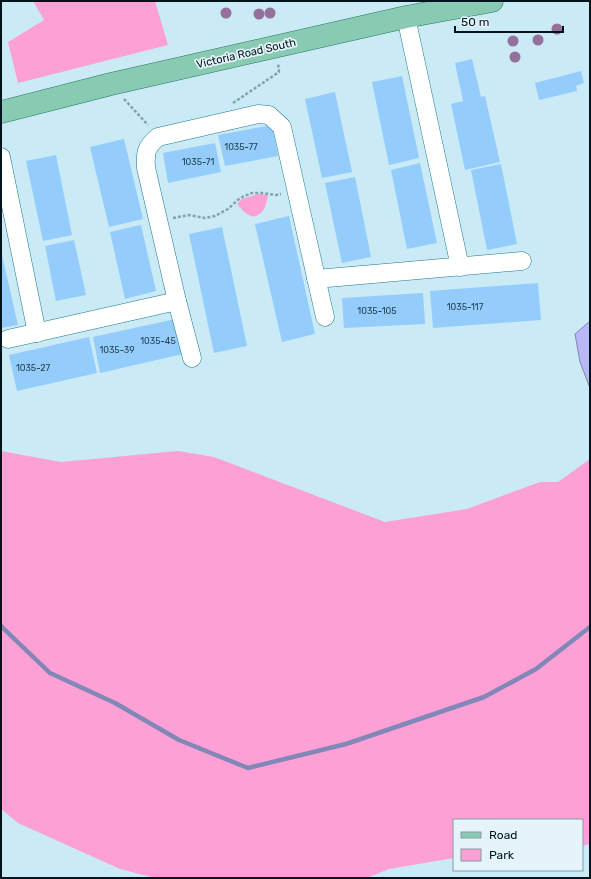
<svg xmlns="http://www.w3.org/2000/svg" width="591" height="879" font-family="Rubik,sans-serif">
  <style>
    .green { fill: #fca0d6 }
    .water { fill: #b8b8f7; stroke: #8187b6 }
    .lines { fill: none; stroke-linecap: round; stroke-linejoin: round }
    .stream { stroke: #8187b6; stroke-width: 4.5 }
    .building { fill: #94cdfb }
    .minor-casing { stroke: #1b7996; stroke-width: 19 }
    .major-casing { stroke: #26755c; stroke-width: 23 }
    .path { stroke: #85a1ac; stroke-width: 2.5; stroke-dasharray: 3 2; stroke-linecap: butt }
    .minor { stroke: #fff; stroke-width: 18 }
    .major { stroke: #89cbb2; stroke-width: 22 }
    .tree { fill: #95709a }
    .labels { text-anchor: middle; stroke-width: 3.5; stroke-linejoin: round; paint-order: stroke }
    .number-label { font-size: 9px; fill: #254254 }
    .street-label { font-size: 11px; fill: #00141d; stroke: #e4f4fa }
  </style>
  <rect width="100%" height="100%" fill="#caeaf6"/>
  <g class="green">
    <polygon points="33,1 155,1 168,45 18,83 8,42 44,20"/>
    <path d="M258 194 268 195C266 203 266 211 258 215 255 217 252 217 249 215 244 213 240 207 237 204L242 199Z"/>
    <polygon points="178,451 214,457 385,522 467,509 540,482 558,482 590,459 590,844 582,846 582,820 454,820 454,858 389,869 367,878 155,878 120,869 18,823 1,809 1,451 61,462"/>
  </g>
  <polygon class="water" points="590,321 590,388 580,362 575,334"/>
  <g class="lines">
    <polyline class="stream" points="1,626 50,673 115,703 179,740 248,768 346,744 484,697 536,669 590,627"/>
  </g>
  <g class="building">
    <polygon points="472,59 481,97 485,96 500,162 465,170 451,104 463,101 455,63"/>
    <polygon points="581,71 584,83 576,86 577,91 539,100 535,83"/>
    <polygon points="402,76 419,158 389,165 372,82"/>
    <polygon points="335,92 352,172 322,178 305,99"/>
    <polygon points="272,125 278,156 225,166 218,135"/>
    <polygon points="124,139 143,219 109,227 90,147"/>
    <polygon points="215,143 221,172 168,183 163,153"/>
    <polygon points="56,155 72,235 43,241 26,161"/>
    <polygon points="420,163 437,243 407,249 391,170"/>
    <polygon points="501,164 517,244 487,250 471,170"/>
    <polygon points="355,177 371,257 342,263 325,183"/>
    <polygon points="289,216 315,334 282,342 255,224"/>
    <polygon points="141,225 156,291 125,299 110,232"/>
    <polygon points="222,227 247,346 214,353 189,234"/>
    <polygon points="74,240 86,295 56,301 45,246"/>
    <polygon points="1,251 18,325 1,328"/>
    <polygon points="538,283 541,320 433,328 430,291"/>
    <polygon points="423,293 425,324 344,328 342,298"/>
    <polygon points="175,319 183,354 100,373 93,337"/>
    <polygon points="89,337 97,373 17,391 9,355"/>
  </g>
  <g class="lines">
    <defs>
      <g id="minor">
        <polyline points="406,17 460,267"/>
        <polyline points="1,157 37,333"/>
        <polyline points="316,279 522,261"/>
        <polyline points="8,339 177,301"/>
        <path d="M192 358 177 301 146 168C145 152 146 147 158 137L258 114 269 115 282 127 325 317"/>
      </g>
      <polyline id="major" points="1,112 111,84 406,17 492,1"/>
    </defs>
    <use href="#minor" class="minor-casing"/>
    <use href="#major" class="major-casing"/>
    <g class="path">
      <polyline points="124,99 148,125"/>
      <polyline points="233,103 279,72 278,63"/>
      <polyline points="173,218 189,215 205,218 215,216 228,209 240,198 252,193 262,193 276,195 281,194"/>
    </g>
    <use href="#minor" class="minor"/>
    <use href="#major" class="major"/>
  </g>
  <g class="tree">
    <circle cx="226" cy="13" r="5.5"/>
    <circle cx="270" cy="13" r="5.5"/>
    <circle cx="259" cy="14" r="5.5"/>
    <circle cx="557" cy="29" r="5.5"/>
    <circle cx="538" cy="40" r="5.5"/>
    <circle cx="513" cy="41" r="5.5"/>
    <circle cx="515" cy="57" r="5.5"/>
  </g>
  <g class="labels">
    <g class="number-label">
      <text x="241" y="150">1035-77</text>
      <text x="198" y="165">1035-71</text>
      <text x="465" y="310">1035-117</text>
      <text x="377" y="314">1035-105</text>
      <text x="158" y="344">1035-45</text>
      <text x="117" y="353">1035-39</text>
      <text x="33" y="371">1035-27</text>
    </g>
    <g class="street-label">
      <text transform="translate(246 53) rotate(-13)" y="4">Victoria Road South</text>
    </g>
  </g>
  <rect width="591" height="879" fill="none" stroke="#00141d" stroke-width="4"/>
  <rect x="453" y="819" width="130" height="52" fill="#e4f4fa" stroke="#899aa2"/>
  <rect x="461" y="832" width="20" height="6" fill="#89cbb2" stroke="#899aa2"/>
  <text x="489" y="839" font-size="12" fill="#00141d">Road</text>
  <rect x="461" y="849" width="20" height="12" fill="#fca0d6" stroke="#899aa2"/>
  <text x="489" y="859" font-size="12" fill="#00141d">Park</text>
  <path d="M455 26v6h108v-6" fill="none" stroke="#00141d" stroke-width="2"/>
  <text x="461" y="26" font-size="12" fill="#00141d" stroke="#e4f4fa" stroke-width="3" paint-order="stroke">50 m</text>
</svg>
